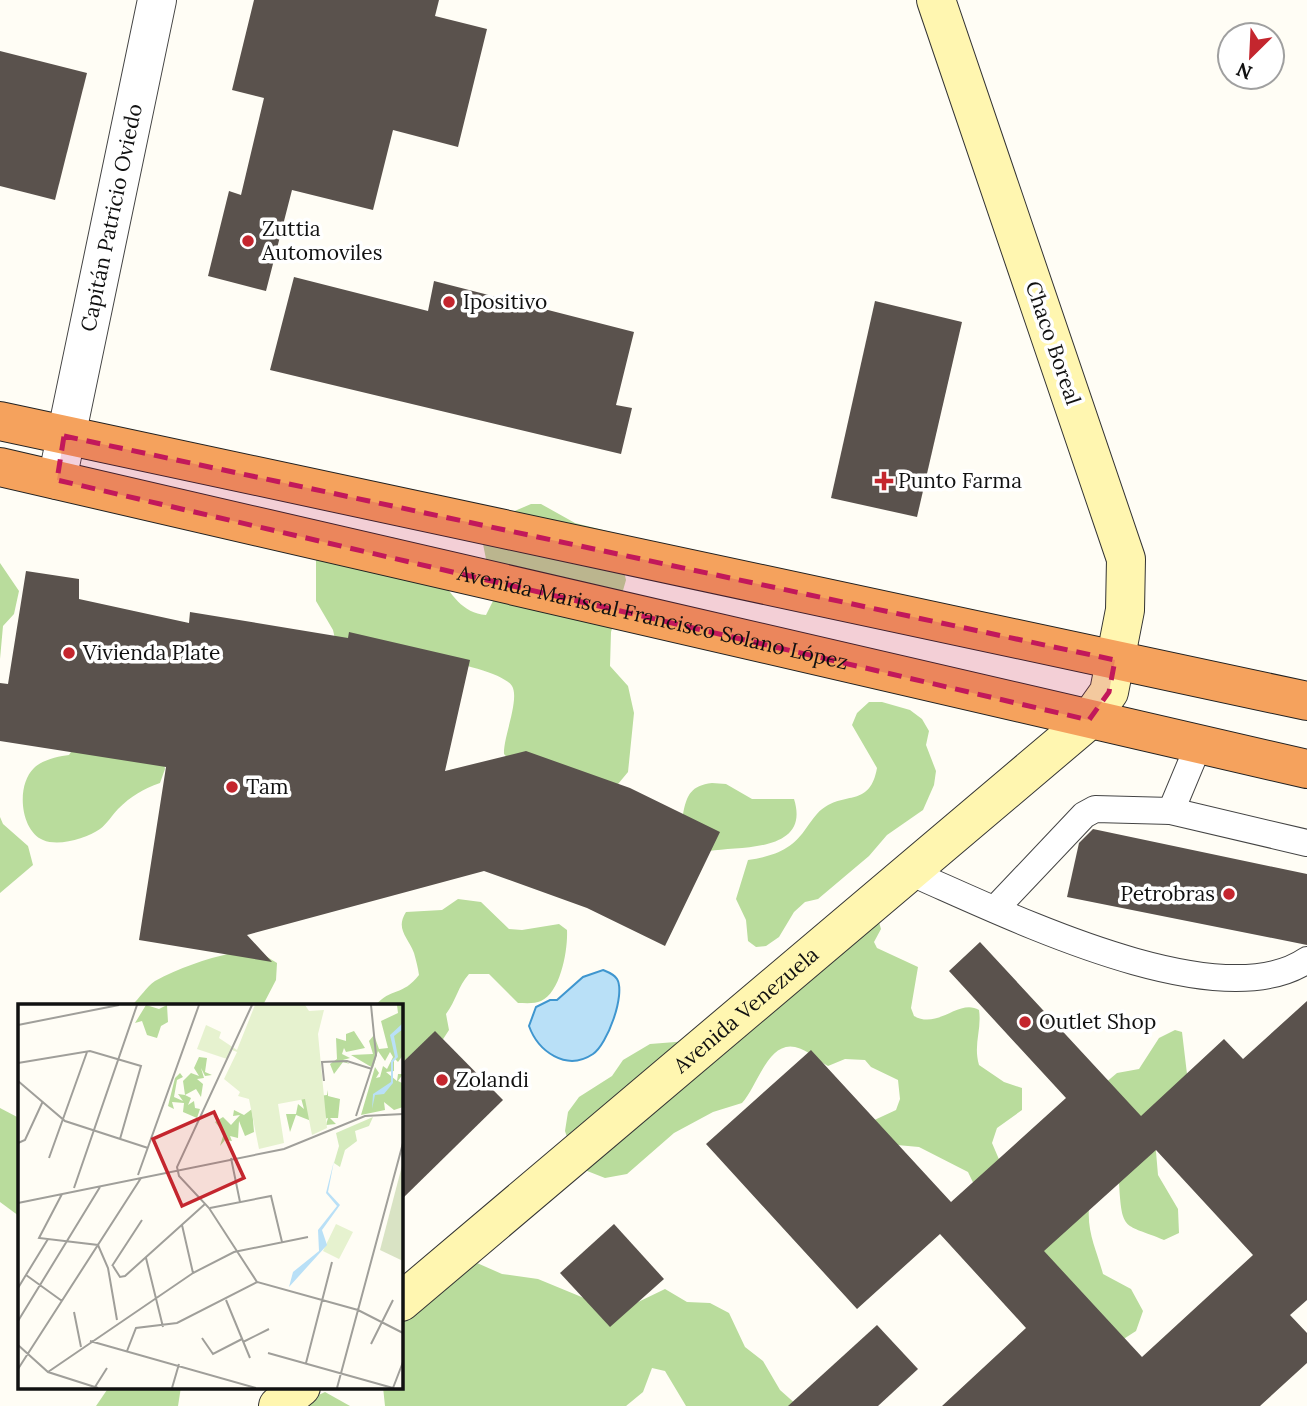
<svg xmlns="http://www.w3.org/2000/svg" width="1307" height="1406" font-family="Lora,serif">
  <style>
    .forest { fill: #b9dc9c }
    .water { fill: #b9e0f7; stroke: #3f96cf; stroke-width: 2 }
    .building { fill: #5a524d; fill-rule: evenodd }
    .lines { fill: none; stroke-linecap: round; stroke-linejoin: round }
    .lane-casing { stroke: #444; stroke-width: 28 }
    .street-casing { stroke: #444; stroke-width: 40 }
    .secondary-casing { stroke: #333; stroke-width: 40 }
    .highway-casing { stroke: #222; stroke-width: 40 }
    .lane { stroke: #fff; stroke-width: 26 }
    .street { stroke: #fff; stroke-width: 38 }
    .secondary { stroke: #fff6b0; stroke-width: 38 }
    .highway { stroke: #f5a25d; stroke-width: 38 }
    .marked { fill: #c2185b; fill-opacity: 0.2; stroke: #c2185b; stroke-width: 5; stroke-dasharray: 14 9; stroke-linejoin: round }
    .poi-dot { fill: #c4262e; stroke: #fff; stroke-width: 2.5 }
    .labels { text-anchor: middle; stroke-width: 7; stroke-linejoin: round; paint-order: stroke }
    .street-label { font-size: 21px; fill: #111; stroke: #fff }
    .poi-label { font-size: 21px; fill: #111; stroke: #fff; text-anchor: start }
    .inset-road { fill: none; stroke: #a09f9a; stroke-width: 2 }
    .view { fill: #c4262e; fill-opacity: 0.15; stroke: #c4262e; stroke-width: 3.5 }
    .inset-edge { fill: none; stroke: #111; stroke-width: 3.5 }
  </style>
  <rect width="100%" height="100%" fill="#fffdf5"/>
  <g class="forest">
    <path d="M531 504H541L575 523 615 533 626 580 611 632 610 666 628 686 634 713 628 772 618 784 523 775 504 754C503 738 520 699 512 686 497 663 367 648 336 643L333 630 316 601V558C335 551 358 538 378 537 440 533 438 612 486 615L494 599 482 539 510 513Z"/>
    <polygon points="0,563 19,591 14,614 3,626 0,659"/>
    <path d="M869 702H882L910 710 922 719 929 731 926 745 936 771 934 785 923 810 887 835 869 856 818 899 805 902 794 912 779 937 766 946 756 947 748 941 746 920 736 899 748 860C774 856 792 850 807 827 813 819 817 812 825 807 848 792 870 806 877 768L852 725 857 713Z"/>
    <path d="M75 746 163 756 165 769 160 783C143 789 131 796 118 809 112 815 107 824 100 829 87 838 59 847 43 840 20 830 16 785 34 768 42 760 59 756 69 755Z"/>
    <path d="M712 783 726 784 752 799H794C811 853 740 846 709 851L683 814C687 794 691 786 712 783Z"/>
    <polygon points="0,817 3,824 28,846 33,865 0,893"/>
    <path d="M458 899 481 902 509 929 522 930 559 924 567 930C568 949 561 992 541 1001 535 1004 525 1003 518 1003L489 974H469C458 986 456 1001 446 1014L449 1030 436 1050 401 1088V1005H376C390 988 403 996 419 975 418 968 416 960 414 953 408 937 395 929 406 912L442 910Z"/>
    <path d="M879 922 881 929 874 942 877 948 918 967 911 1008 914 1016C938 1030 959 998 979 1010 982 1030 973 1044 979 1065L1004 1082 1022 1088V1110L997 1128 992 1143 1001 1164 979 1195 968 1172 919 1147 897 1145 868 1123 896 1110 900 1099 898 1080 871 1067 865 1060 845 1059 828 1066C816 1060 809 1050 795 1047 768 1041 757 1087 742 1103L713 1112 674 1133 627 1174 605 1178 577 1167 565 1131 568 1112 579 1097 612 1076 623 1060 650 1044 701 1040Z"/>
    <path d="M232 953 264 955 277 963 276 980 263 1005H132C139 999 147 986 155 981 179 968 205 959 232 953Z"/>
    <path d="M1175 1030 1182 1032 1187 1074 1155 1140 1158 1175 1178 1209 1179 1233 1164 1240C1124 1223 1122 1233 1119 1183L1112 1179 1104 1084 1117 1073 1139 1069 1159 1038Z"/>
    <polygon points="0,1108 19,1118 19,1216 0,1202"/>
    <path d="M1089 1208C1087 1233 1097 1251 1103 1274L1131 1289 1143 1311 1136 1331 1122 1340 1022 1243Z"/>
    <polygon points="477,1263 502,1274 538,1279 584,1298 634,1304 665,1289 687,1302 710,1303 729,1313 745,1347 763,1361 780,1390 798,1406 686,1406 665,1371 652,1368 643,1392 626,1406 385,1406 383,1387 401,1387 401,1320"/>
    <polygon points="109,1387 181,1387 178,1406 96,1406"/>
    <polygon points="325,1392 350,1406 295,1406"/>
  </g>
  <path class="water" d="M603 970C608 972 614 974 617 979 626 994 607 1045 593 1054 566 1072 538 1051 529 1026L536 1007 550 1000H557L583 977Z"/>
  <g class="building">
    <polygon points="254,0 439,0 435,16 487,29 458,147 393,130 373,210 292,190 266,291 208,276 229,191 241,195 264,98 232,90"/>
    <polygon points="0,51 87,73 55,200 0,186"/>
    <polygon points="294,277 428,311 434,281 634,332 616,405 632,408 621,454 270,370"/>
    <polygon points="875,301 962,322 917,517 831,498"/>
    <polygon points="26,571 79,579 79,599 189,623 190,612 348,638 349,632 470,660 445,771 526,751 630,788 720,832 665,946 587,908 484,871 247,935 272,962 139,940 166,767 0,741 0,683 8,684"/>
    <polygon points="1093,829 1307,874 1307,945 1067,897 1079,843"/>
    <path d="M980 942 1141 1116 1224 1039 1243 1059 1307 1001V1300L1290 1315 1307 1333V1363L1260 1406H942L1026 1328 940 1234 857 1309 706 1144 811 1050 951 1202 1066 1098 949 971ZM1156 1150 1253 1255 1142 1357 1044 1251Z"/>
    <polygon points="435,1031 503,1100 401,1200 401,1064"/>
    <polygon points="614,1224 664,1279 610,1327 560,1273"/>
    <polygon points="877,1325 918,1369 878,1406 788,1406"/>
  </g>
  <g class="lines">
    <defs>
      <g id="lane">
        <polyline points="1171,811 1199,744"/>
        <path d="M909 872C1000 911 1217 1021 1307 960"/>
        <polyline points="995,909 1084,815 1095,809 1171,811 1307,843"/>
      </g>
      <g id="street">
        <path id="s1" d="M57 480 157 0"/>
      </g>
      <g id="secondary">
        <path id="s2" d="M401 1302 1089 720 1109 692 1125 610 1126 559 936 0"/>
        <polyline points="278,1406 301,1387"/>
      </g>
      <g id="highway">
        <polyline points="0,421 1307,701"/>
        <path id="s3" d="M0 467 1307 769"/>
      </g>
    </defs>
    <use href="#lane" class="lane-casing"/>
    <use href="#street" class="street-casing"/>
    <use href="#secondary" class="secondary-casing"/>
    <use href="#highway" class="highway-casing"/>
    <use href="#lane" class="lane"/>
    <use href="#street" class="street"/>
    <use href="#secondary" class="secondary"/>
    <use href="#highway" class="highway"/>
  </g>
  <path class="marked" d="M64 436 1115 660 1109 692 1089 720 57 480Z"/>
  <g class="poi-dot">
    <circle cx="248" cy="241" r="7"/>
    <circle cx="449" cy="302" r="7"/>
    <path d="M880.5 470.5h7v7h7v7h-7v7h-7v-7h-7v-7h7z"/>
    <circle cx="69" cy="653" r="7"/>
    <circle cx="232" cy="787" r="7"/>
    <circle cx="1229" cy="894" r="7"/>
    <circle cx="1025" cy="1022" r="7"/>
    <circle cx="442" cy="1080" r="7"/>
  </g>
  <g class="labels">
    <g class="street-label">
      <text dy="7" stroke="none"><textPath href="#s1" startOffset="268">Capitán Patricio Oviedo</textPath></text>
      <text transform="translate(1053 343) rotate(71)" y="7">Chaco Boreal</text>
      <text dy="7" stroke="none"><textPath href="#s3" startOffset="670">Avenida Mariscal Francisco Solano López</textPath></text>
      <text dy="7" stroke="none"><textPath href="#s2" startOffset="452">Avenida Venezuela</textPath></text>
    </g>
    <g class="poi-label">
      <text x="262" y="236">Zuttia<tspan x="262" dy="24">Automoviles</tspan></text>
      <text x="463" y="309">Ipositivo</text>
      <text x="898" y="488">Punto Farma</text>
      <text x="83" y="660">Vivienda Plate</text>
      <text x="246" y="794">Tam</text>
      <text x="1215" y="901" text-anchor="end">Petrobras</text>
      <text x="1039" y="1029">Outlet Shop</text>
      <text x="456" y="1087">Zolandi</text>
    </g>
  </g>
  <g transform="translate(18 1004)">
    <rect width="385" height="385" fill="#fffdf5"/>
    <path d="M355 113 351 122 337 127 339 137 327 146 322 163 316 159 321 142 318 129Z" fill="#d5ebbd"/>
    <path d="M128 1 141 5 149 1 150 18 143 22 139 34 129 31 124 17 117 19ZM379 1H385V51L380 58 376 54V67L368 68 379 77 380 70H385L380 77 384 79 385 103 376 106 366 98 367 106 343 111 357 63 361 69 358 74 362 73 365 62 369 65 375 53 372 48 367 57 360 47 355 64 333 51 355 50 351 37 356 31 361 45 370 44 363 17 380 9ZM336 27 347 44 328 48 326 44 324 50 332 54 325 56 332 60 325 58 316 70 312 60 319 55 318 34 328 37V30ZM181 53 189 54 187 68 194 71 187 72 183 64 186 74 179 75 185 80 183 93 178 85 167 91 173 94 170 101 176 97 177 104 182 105 179 114 165 108 166 99 154 98 156 105 150 102 157 74 162 69 165 73 159 76 156 93 165 97 160 90 167 91 165 77 173 69 181 72 176 64ZM310 86V92L322 95 320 114H312L318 120 308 121 310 114 296 118 278 111 272 128 268 110H278L280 100 286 105 283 94 309 91ZM234 105 236 128 227 132 221 117 220 134 212 132 214 137 207 136 202 142 206 129 197 118 205 113 213 121 222 111 215 112 216 106 226 111Z" fill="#b9dc9c"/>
    <path d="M385 158V257L362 246Z" fill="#d9e3c4"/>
    <path d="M237 1H287L291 7 306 6 300 30 309 124 294 131 287 95 260 100 266 139 241 145 231 95 220 92 222 88 206 75 219 48 214 46 209 55 179 45 188 21 203 28 201 34 219 46ZM318 220 335 228 321 255 305 247Z" fill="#e6f2cf"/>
    <path d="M385 19V25L376 32 380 53 375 58V79L366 90 357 91 354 105 355 90 373 78V57L377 53 372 31ZM316 157 310 188 322 201 304 226 309 241 271 283 275 268 301 247 300 226 319 202 308 189Z" fill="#b9e0f7"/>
    <path class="inset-road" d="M234 1 159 163 161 172 191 204 239 278 340 306 385 329M0 21 101 1M0 59 72 47 123 62 102 135M0 77 47 117 130 144M306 77 304 58 329 57 354 65M338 112 358 51 353 1M0 139 7 136 25 97M31 154 69 48M213 154 222 198M120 171 181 1M56 184 119 1M44 190 21 234 80 241 90 264 99 316M0 199 266 145 347 112 385 110M192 204 253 192 264 238M164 221 175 269M128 254 145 323M94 262 124 216M95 262 102 273 107 272 187 200M8 271 44 297M0 284 30 235M208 296 232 354M56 308 63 343M0 317 82 183M184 334 195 350 224 335M72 337 238 384M225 338 251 325M353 340 375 296M0 341 30 368 80 384M109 347 118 324 159 319 239 278M250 349 375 384M288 359 314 258M0 365 123 174M30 368 175 269 216 248 290 233M77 383 89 364M154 384 161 360M319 384 385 139M375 384 385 358"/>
    <path class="view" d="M196 108 226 174 164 202 135 135Z"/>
    <rect width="385" height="385" class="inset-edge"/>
  </g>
  <g transform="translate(1251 56) rotate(204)"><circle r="33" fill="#ffffff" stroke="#a0a0a0" stroke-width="2"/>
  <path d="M0-5L12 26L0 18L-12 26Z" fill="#c4262e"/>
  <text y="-10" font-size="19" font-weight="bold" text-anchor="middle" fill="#111111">N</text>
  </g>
</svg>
